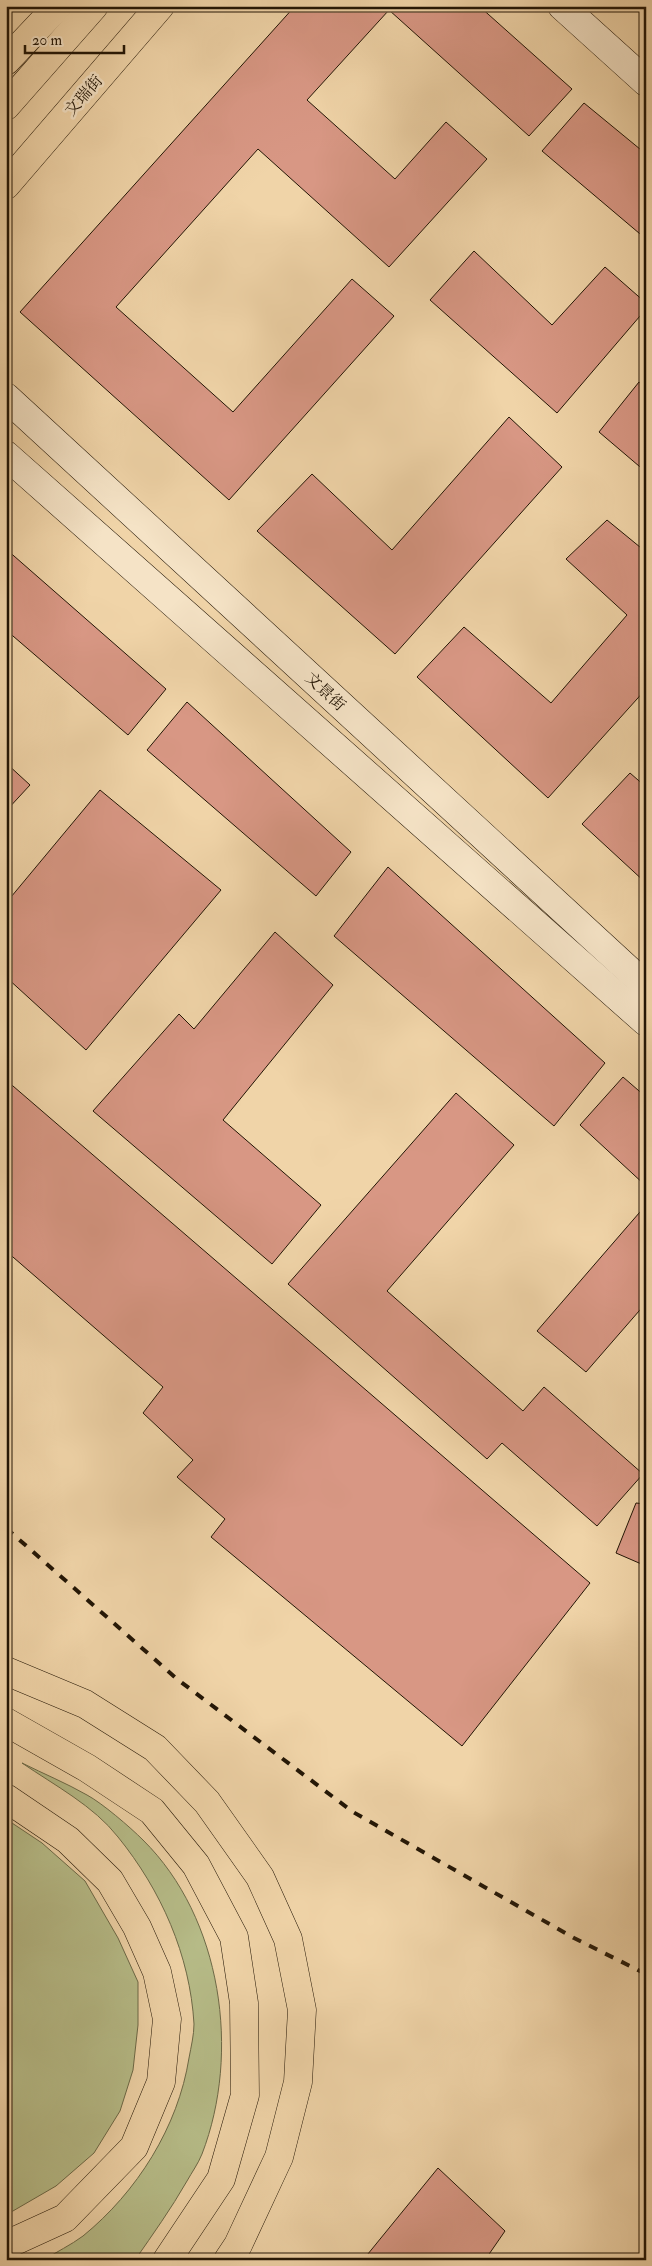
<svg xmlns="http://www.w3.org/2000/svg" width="652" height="2266" font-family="'IM FELL Double Pica','Noto Serif SC',serif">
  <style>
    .green { fill: #b7bd89; stroke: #6c6947 }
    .building { fill: #d89784; stroke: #221505 }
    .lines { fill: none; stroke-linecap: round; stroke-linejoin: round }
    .secondary-casing { stroke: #221505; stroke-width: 29 }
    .highway-casing { stroke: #221505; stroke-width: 29 }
    .secondary { stroke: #f5e3c6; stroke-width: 28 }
    .highway { stroke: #f0d4a8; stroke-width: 28 }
    .rail { stroke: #221505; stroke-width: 4; stroke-dasharray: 9 9; stroke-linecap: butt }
    .labels { text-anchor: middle; stroke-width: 5; stroke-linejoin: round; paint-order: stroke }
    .street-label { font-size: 16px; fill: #221505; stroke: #f5e3c6 }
  </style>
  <rect width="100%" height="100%" fill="#f0d4a8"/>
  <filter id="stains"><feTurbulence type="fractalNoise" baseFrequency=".004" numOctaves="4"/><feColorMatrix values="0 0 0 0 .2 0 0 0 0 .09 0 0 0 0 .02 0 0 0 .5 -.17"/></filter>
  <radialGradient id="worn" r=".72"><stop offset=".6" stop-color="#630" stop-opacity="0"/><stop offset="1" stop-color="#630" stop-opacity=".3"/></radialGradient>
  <g class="green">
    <path d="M22 1763C44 1774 66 1783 87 1795 102 1803 130 1827 143 1840 222 1918 241 2053 202 2154 198 2164 192 2172 187 2181 171 2209 153 2234 135 2260H44C56 2252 71 2245 83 2236 137 2192 178 2127 189 2058 191 2047 194 2035 194 2024 190 1955 161 1890 118 1837 94 1806 54 1785 22 1763Z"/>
    <polygon points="6,1819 42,1843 85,1881 118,1938 138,1982 138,2025 133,2070 120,2111 94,2153 56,2186 6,2215"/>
  </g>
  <g class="building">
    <polygon points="295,6 479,6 572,89 529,136 389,10 307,100 395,179 446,122 487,159 389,267 258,149 116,307 233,412 352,279 394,316 229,500 20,312"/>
    <polygon points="584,103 646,154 646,239 542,151"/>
    <polygon points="474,251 552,325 605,267 646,303 646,309 557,413 430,300"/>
    <polygon points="639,382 646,388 646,472 599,432"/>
    <polygon points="509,417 562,467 395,654 257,531 312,474 392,550"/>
    <polygon points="607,520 646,552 646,689 548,798 417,677 464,627 551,703 627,615 566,559"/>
    <polygon points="6,549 166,689 128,735 6,630"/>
    <polygon points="187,702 351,852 316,896 147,750"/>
    <polygon points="6,763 30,785 6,811"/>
    <polygon points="630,773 646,787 646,883 582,824"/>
    <polygon points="100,790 221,890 86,1050 6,977 6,903"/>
    <polygon points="388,867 605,1063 554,1126 334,936"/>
    <polygon points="275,932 333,985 223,1120 321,1205 272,1264 93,1111 179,1014 194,1029"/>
    <polygon points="623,1077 646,1097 646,1186 580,1125"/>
    <polygon points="6,1080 590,1583 462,1746 211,1537 225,1519 177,1477 193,1460 143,1413 163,1387 6,1251"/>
    <polygon points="456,1093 514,1145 387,1291 523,1411 544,1387 643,1474 597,1526 502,1443 487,1459 288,1284"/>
    <polygon points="646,1205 646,1303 586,1372 537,1331"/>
    <polygon points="636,1503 646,1504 646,1566 616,1553"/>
    <polygon points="438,2168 505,2231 485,2260 363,2260"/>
  </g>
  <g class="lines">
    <defs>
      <g id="secondary">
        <polyline points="562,6 646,82"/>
        <polyline points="6,397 646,986"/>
        <polyline points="6,455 646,1022"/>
      </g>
      <g id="highway">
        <polyline points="6,61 58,6"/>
        <polyline points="6,106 94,6"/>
        <polyline points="6,185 160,6"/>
        <polyline points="6,1671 85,1704 155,1748 207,1802 260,1877 288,1939 302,2010 298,2082 279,2157 238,2245 228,2260"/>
        <polyline points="6,1722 87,1768 152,1811 196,1865 234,1937 244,2003 245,2095 221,2179 167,2260"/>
        <polyline points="6,1798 68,1840 110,1881 137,1927 157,1972 167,2019 161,2082 134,2147 65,2218 6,2245"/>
      </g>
    </defs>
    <use href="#secondary" class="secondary-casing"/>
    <use href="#highway" class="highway-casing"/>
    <use href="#secondary" class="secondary"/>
    <use href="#highway" class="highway"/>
    <polyline class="rail" points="6,1528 177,1679 353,1812 574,1938 646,1974"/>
  </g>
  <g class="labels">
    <g class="street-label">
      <text transform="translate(83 95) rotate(-49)" y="6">文瑞街</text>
      <text transform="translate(326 691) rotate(43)" y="6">文景街</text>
    </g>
  </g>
  <rect width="652" height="2266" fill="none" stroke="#f0d4a8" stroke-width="25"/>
  <rect x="8" y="8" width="637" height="2251" fill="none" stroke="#221505" stroke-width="2.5"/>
  <rect x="12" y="12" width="627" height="2241" fill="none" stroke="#221505"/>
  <path d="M25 45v8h99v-8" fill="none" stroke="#221505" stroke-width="2.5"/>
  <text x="32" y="45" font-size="15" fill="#221505" stroke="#f5e3c6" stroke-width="4" paint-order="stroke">20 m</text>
  <rect width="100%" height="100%" filter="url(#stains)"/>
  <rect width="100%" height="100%" fill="url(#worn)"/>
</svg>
